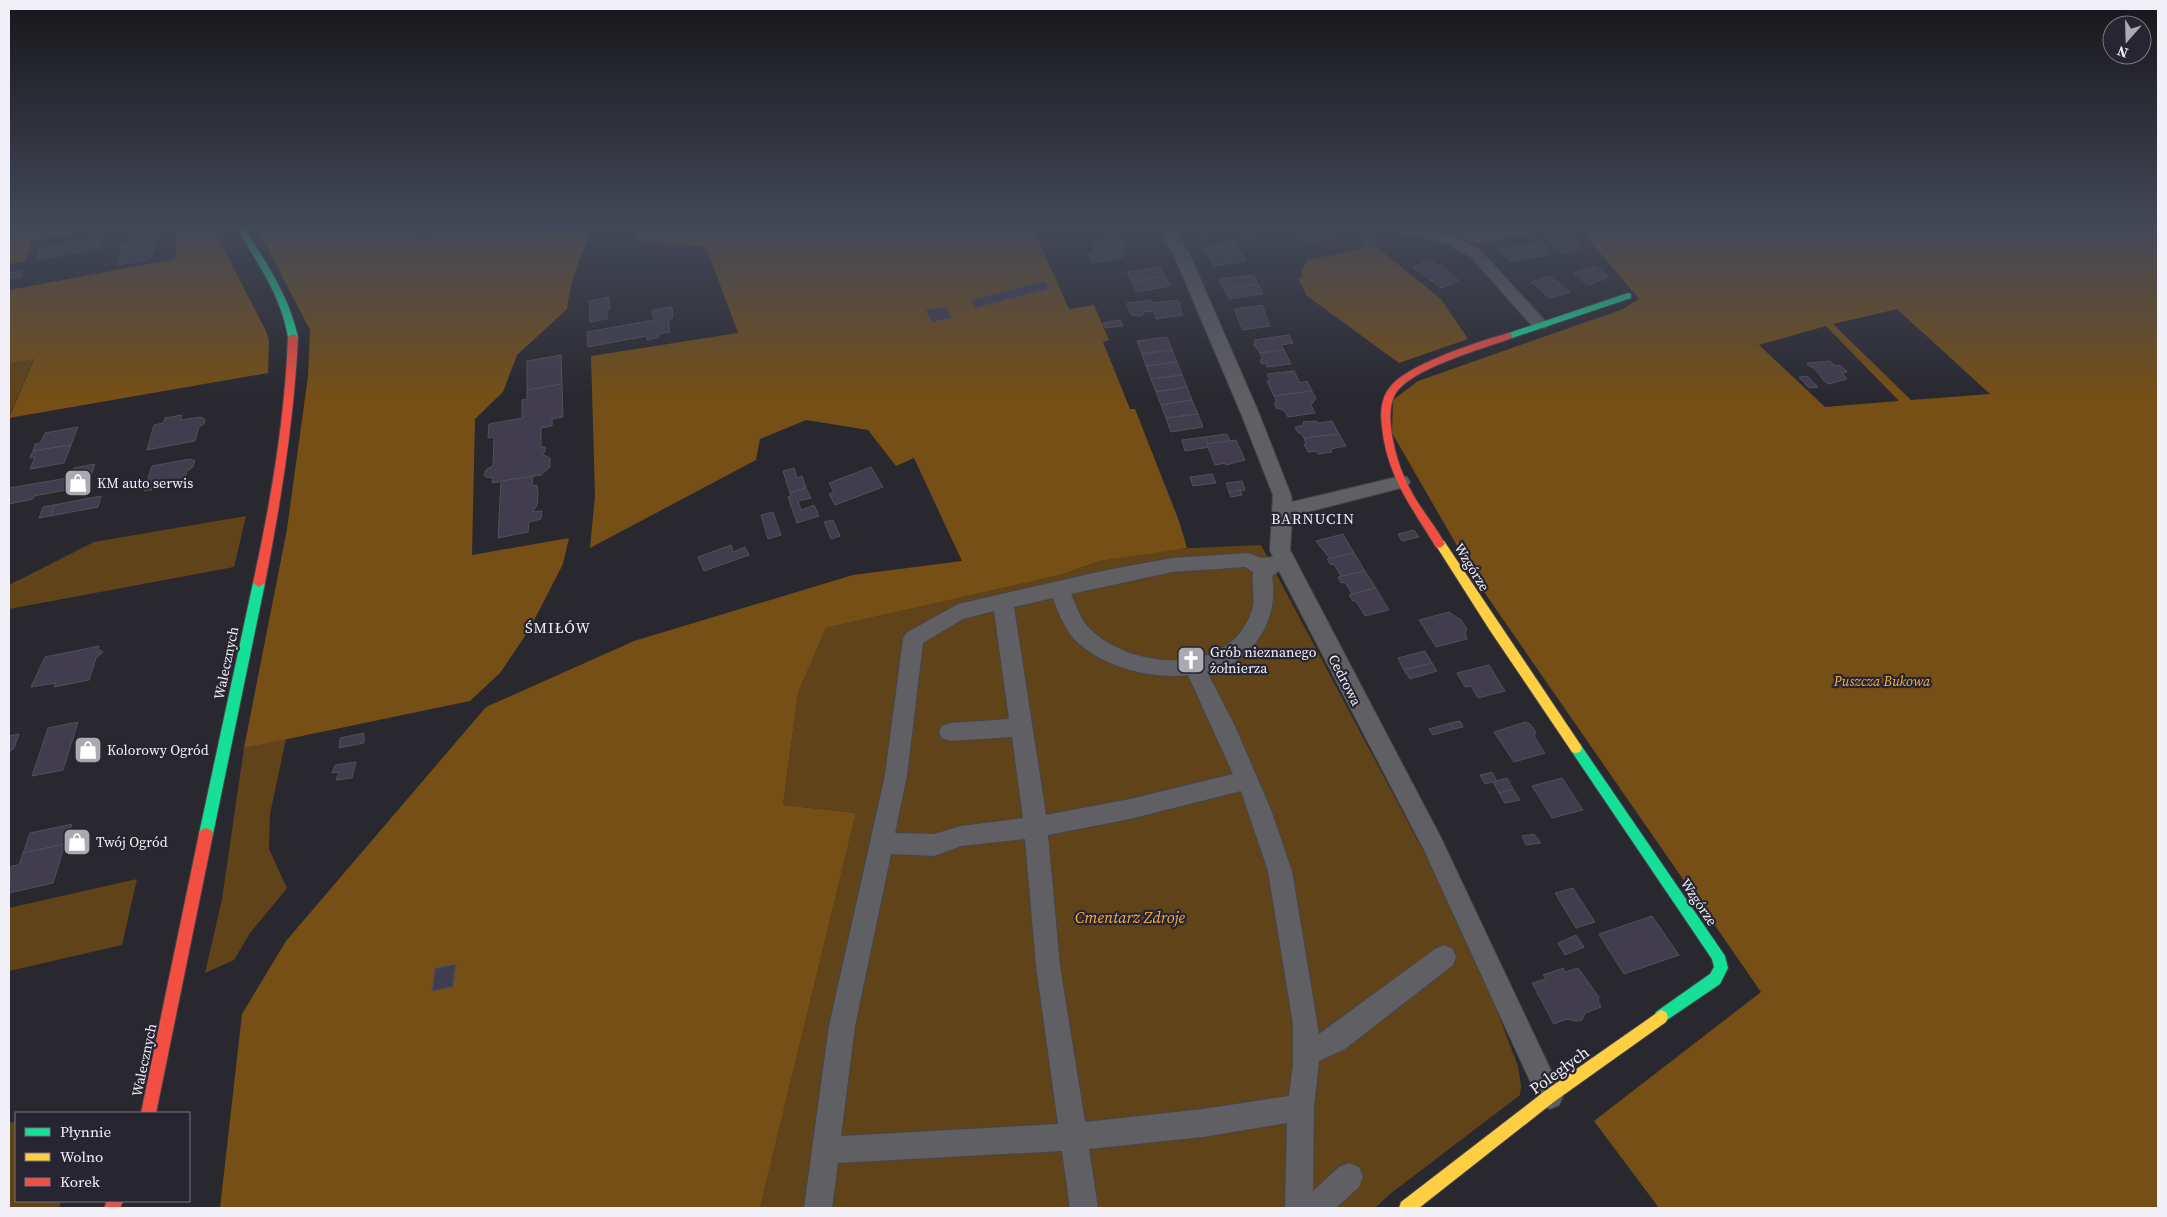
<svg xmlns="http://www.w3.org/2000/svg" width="2167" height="1217" font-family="'Source Serif 4',serif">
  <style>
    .green { fill: #614319 }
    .forest { fill: #754f16; fill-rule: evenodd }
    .building { fill: #413c4e; stroke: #515056 }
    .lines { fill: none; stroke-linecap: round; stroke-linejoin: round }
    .street-casing { stroke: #46454a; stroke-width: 2 }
    .fast-casing { stroke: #46454a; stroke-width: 2 }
    .slow-casing { stroke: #46454a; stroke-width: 2 }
    .jam-casing { stroke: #46454a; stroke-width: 2 }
    .street { fill: #605f63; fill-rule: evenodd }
    .fast { fill: #16e098; fill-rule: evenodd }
    .slow { fill: #ffcf43; fill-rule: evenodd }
    .jam { fill: #f24e42; fill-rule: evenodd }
    .labels { text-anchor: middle; stroke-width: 4.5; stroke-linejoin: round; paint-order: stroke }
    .poi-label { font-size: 14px; fill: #f1eff7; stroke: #282532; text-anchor: start }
    .street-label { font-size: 14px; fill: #f1eff7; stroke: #282532 }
    .park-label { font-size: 14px; font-style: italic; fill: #fbad3d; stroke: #282532 }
    .neighbourhood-label { font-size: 15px; letter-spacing: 1px; fill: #f1eff7; stroke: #282532 }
    .near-park-label { font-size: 16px; font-style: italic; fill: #fbad3d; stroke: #282532 }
    .near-street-label { font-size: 16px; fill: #f1eff7; stroke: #282532 }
  </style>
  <rect width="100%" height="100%" fill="#29282f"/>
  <g class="green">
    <polygon points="34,358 9,417 9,363"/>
    <polygon points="246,516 234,567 9,609 9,585 94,542"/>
    <polygon points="1261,545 1436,875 1484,977 1518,1066 1521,1086 1520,1095 1390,1194 1375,1208 760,1208 856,813 783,805 798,693 826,628 1060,575 1100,561 1170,549"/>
    <polygon points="286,739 270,814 269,849 287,888 250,933 234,960 205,973 222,899 244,748"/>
    <polygon points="137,879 122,945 9,971 9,908"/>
    <polygon points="16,1121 16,1201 61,1201 59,1208 9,1208 9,1123"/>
  </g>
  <g class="forest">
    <polygon points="9,228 98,228 32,241 25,261 9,264"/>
    <polygon points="177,228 213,228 266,331 269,341 268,373 9,418 34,359 9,363 9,290 175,259"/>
    <path d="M257 228H546V234L594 228C580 256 571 277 567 309L517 355 503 392 475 419 472 555 569 538 563 564 529 630 500 673 470 701 244 748 287 529 308 376 310 330Z"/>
    <polygon points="637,228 1033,228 1069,309 1094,305 1109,340 1103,342 1130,409 1135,409 1179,521 1187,548 1100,561 1060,575 826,628 798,693 783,805 856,813 760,1208 220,1208 242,1014 286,941 486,707 634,641 853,575 962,561 914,458 896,466 868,430 806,420 760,439 756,460 590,548 595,496 591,356 738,333 706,247 636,240"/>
    <polygon points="1439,228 1558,228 1477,244"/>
    <path d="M1579 228H2158V1208H1659L1594 1121 1761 992 1482 589 1392 433 1393 400 1418 381 1623 309 1639 299ZM1897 309 1990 394 1911 400 1833 324ZM1826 326 1898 400V401L1825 407 1759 345Z"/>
    <polygon points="1375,246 1441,299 1468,339 1399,363 1307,296 1298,278 1303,276 1301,271 1308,260"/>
  </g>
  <g class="building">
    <polygon points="1192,228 1213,228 1215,231 1196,234"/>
    <polygon points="1255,228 1258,232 1243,234 1239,229"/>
    <polygon points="1290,228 1321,228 1300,236"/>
    <polygon points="1321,228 1335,235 1312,244 1300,236"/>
    <polygon points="426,231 431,232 433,236 429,238 418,238 420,233"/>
    <polygon points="1565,233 1582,248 1562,253 1546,237"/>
    <polygon points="148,234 147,239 154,238 152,245 155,246 150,259 118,265 122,244 129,243 130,237"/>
    <polygon points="1374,234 1374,245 1364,247 1363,236"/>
    <polygon points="102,237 99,248 36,260 39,249"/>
    <polygon points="1113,238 1114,240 1121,239 1126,248 1095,253 1091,244"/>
    <polygon points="1235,242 1240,251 1208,256 1203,247"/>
    <polygon points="1541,242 1552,254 1543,256 1532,244"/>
    <polygon points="1532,244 1543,256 1510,261 1499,249"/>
    <polygon points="1120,249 1125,257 1093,263 1088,254"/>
    <polygon points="1240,251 1246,261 1213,266 1208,256"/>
    <polygon points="1430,260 1439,266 1442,265 1459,281 1441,288 1413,267"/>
    <polygon points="1595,266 1609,277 1588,285 1574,273"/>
    <polygon points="1160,267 1165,276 1132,282 1127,272"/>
    <polygon points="23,270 21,277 9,279 9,273"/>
    <polygon points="1253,275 1258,284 1224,289 1219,279"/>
    <polygon points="1165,276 1170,286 1137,292 1132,282"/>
    <polygon points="1550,276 1570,292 1550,298 1531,282"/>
    <polygon points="1045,281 1049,289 975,308 971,300"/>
    <polygon points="1258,284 1263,294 1229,299 1224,289"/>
    <polygon points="609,297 610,310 607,310 607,319 590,322 589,301"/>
    <polygon points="1151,300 1152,303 1177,300 1181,304 1179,306 1183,315 1156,319 1154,311 1144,312 1142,316 1131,315 1127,303"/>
    <polygon points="1262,305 1270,326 1243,330 1234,309"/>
    <polygon points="672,307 673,318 668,319 670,332 658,334 659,337 647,340 647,336 588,347 587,332 654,320 652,310"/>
    <polygon points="946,307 952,318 932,322 925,310"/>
    <polygon points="1120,320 1123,326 1105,328 1103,323"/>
    <polygon points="1289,335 1293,343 1281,345 1284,350 1260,353 1253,344 1256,344 1254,340"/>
    <polygon points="1167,337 1172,350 1142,354 1137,341"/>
    <polygon points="1172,350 1177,362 1146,366 1142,354"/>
    <polygon points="1284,350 1291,364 1267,367 1265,363 1262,364 1260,360 1263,359 1260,353"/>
    <polygon points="561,355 562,384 527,390 527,361"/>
    <polygon points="1830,361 1835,366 1840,365 1847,372 1842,373 1847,379 1829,384 1825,382 1814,368 1807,365 1808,363"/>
    <polygon points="1177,362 1182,375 1151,379 1146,366"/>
    <polygon points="1294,371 1300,383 1307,381 1312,391 1274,396 1267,381 1270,381 1267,374"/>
    <polygon points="1182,375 1187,387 1156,392 1151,379"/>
    <polygon points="1807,376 1818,387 1809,388 1799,377"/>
    <polygon points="562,384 563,417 552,419 552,426 541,428 541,447 545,447 545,452 542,454 550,458 550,467 541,475 492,483 493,478 486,477 484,475 487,469 493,466 494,437 488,438 489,424 522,418 522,400 527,399 527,390"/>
    <polygon points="1187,387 1192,400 1161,405 1156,392"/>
    <polygon points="1312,391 1316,398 1311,405 1315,413 1288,417 1284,410 1276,408 1274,403 1277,403 1274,396"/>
    <polygon points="1192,400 1198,414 1166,418 1161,405"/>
    <polygon points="1198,414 1203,427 1171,432 1166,418"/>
    <polygon points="182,415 180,420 201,417 205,419 204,424 199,427 195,441 147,450 154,425 163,423 165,418"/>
    <polygon points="1316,421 1318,423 1332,421 1339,434 1304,438 1301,433 1299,434 1295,427 1304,425 1303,422"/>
    <polygon points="78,427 71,445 33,451 35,444 40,443 45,433"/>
    <polygon points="1227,434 1230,441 1207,444 1205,437"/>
    <polygon points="1339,434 1346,446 1331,449 1332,452 1318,454 1316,451 1308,452 1304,444 1306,444 1304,438"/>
    <polygon points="1205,437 1209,447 1185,451 1182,440"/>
    <polygon points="1236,440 1245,460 1226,465 1225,463 1215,465 1207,444"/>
    <polygon points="71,445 64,463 30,469 35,457 30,458 33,451"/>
    <polygon points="190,459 195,461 193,467 187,471 183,484 144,491 152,466"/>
    <polygon points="95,464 92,473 71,477 74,468"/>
    <polygon points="871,467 883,487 835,505 829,494 834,492 829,483"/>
    <polygon points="794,468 797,478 802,476 806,488 790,493 783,471"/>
    <polygon points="91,474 87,486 34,496 33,499 9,504 9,488"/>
    <polygon points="1212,474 1216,483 1193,486 1190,477"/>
    <polygon points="533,476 532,486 537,485 538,494 537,505 533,512 542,511 541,519 529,522 528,532 498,538 501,481"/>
    <polygon points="1242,481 1245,490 1229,492 1226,483"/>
    <polygon points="806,488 811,498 798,501 801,510 814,505 819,516 797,523 788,497 791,496 790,493"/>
    <polygon points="1240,490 1242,495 1231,497 1229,492"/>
    <polygon points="101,496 98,507 50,516 54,505"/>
    <polygon points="54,505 50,516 39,518 43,507"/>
    <polygon points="773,512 781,535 768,539 761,515"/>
    <polygon points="833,520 840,536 831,539 824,522"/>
    <polygon points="1414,530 1419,537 1402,541 1398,534"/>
    <polygon points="1343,534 1354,553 1330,559 1316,541"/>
    <polygon points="731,545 733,552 745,547 749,555 704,571 698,557"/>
    <polygon points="1354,553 1365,571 1341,576 1334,564 1331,565 1327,559"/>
    <polygon points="1365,571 1376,588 1352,594 1345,582 1341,583 1338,577"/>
    <polygon points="1376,588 1389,610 1365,616 1356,601 1353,601 1349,595"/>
    <polygon points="1449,612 1461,620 1467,629 1465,633 1467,639 1436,647 1419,620"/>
    <polygon points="99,646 98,649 103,652 96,658 89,680 54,687 56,683 31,687 45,657"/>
    <polygon points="1425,651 1432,663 1404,670 1398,658"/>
    <polygon points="1432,663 1437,671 1410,679 1404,670"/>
    <polygon points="1489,665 1505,691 1478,698 1471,686 1465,687 1457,673"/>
    <polygon points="1460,721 1463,727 1454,729 1450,723"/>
    <polygon points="78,722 63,770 32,776 48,728"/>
    <polygon points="1525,722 1530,724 1536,732 1534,736 1545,753 1514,762 1494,732"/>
    <polygon points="1450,723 1454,729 1433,735 1429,729"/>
    <polygon points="364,733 364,743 339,748 340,738"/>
    <polygon points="19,734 14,748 9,752 9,736"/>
    <polygon points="356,762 352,778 336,780 339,772 332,773 335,765"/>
    <polygon points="1492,772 1497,781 1485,784 1480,775"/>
    <polygon points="1507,778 1513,789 1499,793 1493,782"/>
    <polygon points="1562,778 1583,810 1552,818 1532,786"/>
    <polygon points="1513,789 1520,800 1505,803 1499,793"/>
    <polygon points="72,824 65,844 23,853 30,833"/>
    <polygon points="1534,834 1541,843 1526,845 1522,836"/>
    <polygon points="65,844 53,883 9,893 11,866 19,865 23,853"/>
    <polygon points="1573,888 1595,922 1576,928 1555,893"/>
    <polygon points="1652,916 1679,955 1624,974 1599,934"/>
    <polygon points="1576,935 1584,947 1565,955 1558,943"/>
    <polygon points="456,964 453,987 432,991 435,968"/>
    <polygon points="1563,968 1565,972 1578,968 1599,997 1598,1001 1601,1007 1585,1013 1582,1020 1576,1021 1567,1019 1554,1024 1532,983 1546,979 1543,975"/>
  </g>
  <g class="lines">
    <defs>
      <g id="street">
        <path d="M1159 228H1173L1189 253 1258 411 1291 495 1292 502 1401 476 1407 477 1410 482 1407 487 1401 488 1292 516 1290 550 1440 836 1563 1096 1559 1105 1550 1109 1541 1105 1424 850 1279 571 1272 576C1278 610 1263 645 1233 663 1225 667 1215 669 1207 672L1234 724 1271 810 1292 871 1319 1034 1435 949 1444 945 1453 949 1456 957 1453 965 1345 1049 1319 1061 1314 1107 1313 1191 1339 1167 1349 1163 1359 1167 1363 1177 1359 1187 1336 1208H1285L1287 1123 1203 1137 1089 1149 1098 1208H1070L1062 1151 838 1163 832 1208H804L829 1026 885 775 903 639 906 633 958 604 1107 570 1172 558 1248 553 1261 558 1273 557 1270 550 1273 495 1240 411 1173 253ZM1245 567 1253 572C1251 590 1258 601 1248 620 1221 677 1127 668 1088 627 1080 618 1076 605 1071 594L1172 572ZM1053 598C1058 612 1064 627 1074 639 1100 666 1151 680 1188 675L1233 774 1130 799 1046 815 1014 607ZM994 611 1009 719 950 723 942 726 939 732 942 738 950 741 1012 737 1023 818 961 826 934 834 895 833 907 775 923 643 963 619ZM1241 791 1268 871 1293 1024V1064L1289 1096 1203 1109 1085 1122 1060 966 1048 835 1130 819ZM1025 839 1036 966 1058 1124 841 1136 855 1026 891 854 934 856 961 846Z"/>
        <polygon points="1394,228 1418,228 1456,237 1481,251 1548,324 1546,328 1534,328 1471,257 1446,243 1396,231"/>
      </g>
      <g id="fast">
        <path d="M236 228H244C266 262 289 296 298 337L296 339H290L288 337C281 296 258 263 236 228Z"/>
        <polygon points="1628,293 1631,294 1631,298 1512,338 1506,338 1504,336 1506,334"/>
        <polygon points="259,579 265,583 213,834 211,838 206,840 201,838 199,834 253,583"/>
        <polygon points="1576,743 1580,744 1725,956 1728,968 1720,984 1661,1024 1656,1022 1654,1017 1656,1012 1710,974 1714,967 1712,959 1572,752 1570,748 1572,744"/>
      </g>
      <g id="slow">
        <polygon points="1440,540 1444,541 1580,744 1582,748 1580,752 1576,753 1572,752 1489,629 1435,544"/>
        <polygon points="1661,1010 1666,1012 1668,1017 1666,1022 1555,1101 1419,1208 1399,1208 1401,1202 1545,1091"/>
      </g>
      <g id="jam">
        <path d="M1509 333 1512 334V338C1482 349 1419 366 1398 390 1380 411 1398 468 1410 489 1420 509 1435 525 1445 544L1440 548 1436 547C1412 508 1386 474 1382 426 1380 412 1381 397 1391 386 1409 364 1480 341 1509 333Z"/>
        <path d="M293 334 298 337C294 420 281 501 265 583L259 587 253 583C271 501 285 420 288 337Z"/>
        <polygon points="206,828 211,830 213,834 156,1113 141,1113 199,834 201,830"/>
        <polygon points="107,1201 123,1201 120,1208 104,1208"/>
      </g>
    </defs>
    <use href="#street" class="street-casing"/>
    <use href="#fast" class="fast-casing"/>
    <use href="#slow" class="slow-casing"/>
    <use href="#jam" class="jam-casing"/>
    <use href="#street" class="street"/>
    <use href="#fast" class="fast"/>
    <use href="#slow" class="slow"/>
    <use href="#jam" class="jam"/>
  </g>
  <linearGradient id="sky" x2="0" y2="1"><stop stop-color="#17161a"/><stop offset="0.57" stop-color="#434858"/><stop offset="1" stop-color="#434858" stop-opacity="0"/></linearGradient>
  <rect width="2167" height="398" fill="url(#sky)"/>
  <defs>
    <symbol id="shop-square" viewBox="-11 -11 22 22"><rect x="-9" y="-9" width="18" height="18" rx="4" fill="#aba9b1" stroke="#282532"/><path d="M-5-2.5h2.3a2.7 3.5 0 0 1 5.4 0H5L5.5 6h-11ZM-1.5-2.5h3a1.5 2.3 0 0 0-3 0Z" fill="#fff"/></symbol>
    <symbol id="church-square" viewBox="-11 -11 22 22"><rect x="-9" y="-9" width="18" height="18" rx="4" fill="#aba9b1" stroke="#282532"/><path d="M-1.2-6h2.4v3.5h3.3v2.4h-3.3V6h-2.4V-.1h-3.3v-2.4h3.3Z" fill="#fff"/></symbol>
  </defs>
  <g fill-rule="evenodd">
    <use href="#shop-square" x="62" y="467" width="32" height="32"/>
    <use href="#church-square" x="1175" y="644" width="32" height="32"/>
    <use href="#shop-square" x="72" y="734" width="32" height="32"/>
    <use href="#shop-square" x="61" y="826" width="32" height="32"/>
  </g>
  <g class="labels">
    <g class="poi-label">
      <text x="97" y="488">KM auto serwis</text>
      <text x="1210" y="657">Grób nieznanego<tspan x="1210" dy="16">żołnierza</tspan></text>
      <text x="107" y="755">Kolorowy Ogród</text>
      <text x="96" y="847">Twój Ogród</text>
    </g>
    <g class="street-label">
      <text transform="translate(1472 567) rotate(58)" y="5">Wzgórze</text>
      <text transform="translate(226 663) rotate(-78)" y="5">Walecznych</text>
      <text transform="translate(1345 680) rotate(63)" y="5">Cedrowa</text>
      <text transform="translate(1699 902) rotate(56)" y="5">Wzgórze</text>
      <text transform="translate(144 1060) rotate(-78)" y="5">Walecznych</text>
    </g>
    <g class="park-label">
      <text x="1882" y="686">Puszcza Bukowa</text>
    </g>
    <g class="neighbourhood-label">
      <text x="1313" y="524">BARNUCIN</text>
      <text x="558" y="633">ŚMIŁÓW</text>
    </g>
    <g class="near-park-label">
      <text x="1130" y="923">Cmentarz Zdroje</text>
    </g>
    <g class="near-street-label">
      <text transform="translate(1559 1070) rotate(-36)" y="6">Poległych</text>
    </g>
  </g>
  <rect width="2167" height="1217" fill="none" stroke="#f1eff7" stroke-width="20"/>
  <rect x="15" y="1112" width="175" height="90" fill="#282532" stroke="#787681"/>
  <rect x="25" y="1128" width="25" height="8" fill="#16e098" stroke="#787681"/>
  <text x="60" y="1137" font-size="15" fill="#f1eff7">Płynnie</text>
  <rect x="25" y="1153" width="25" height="8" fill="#ffcf43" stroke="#787681"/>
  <text x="60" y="1162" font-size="15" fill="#f1eff7">Wolno</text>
  <rect x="25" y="1178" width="25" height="8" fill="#f24e42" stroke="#787681"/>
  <text x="60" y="1187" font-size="15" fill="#f1eff7">Korek</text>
  <g transform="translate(2127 40) rotate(200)"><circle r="24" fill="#282532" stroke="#787681"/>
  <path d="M0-4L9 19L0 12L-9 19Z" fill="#aba9b1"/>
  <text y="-8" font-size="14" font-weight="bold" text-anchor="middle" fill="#f1eff7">N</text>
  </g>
</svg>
